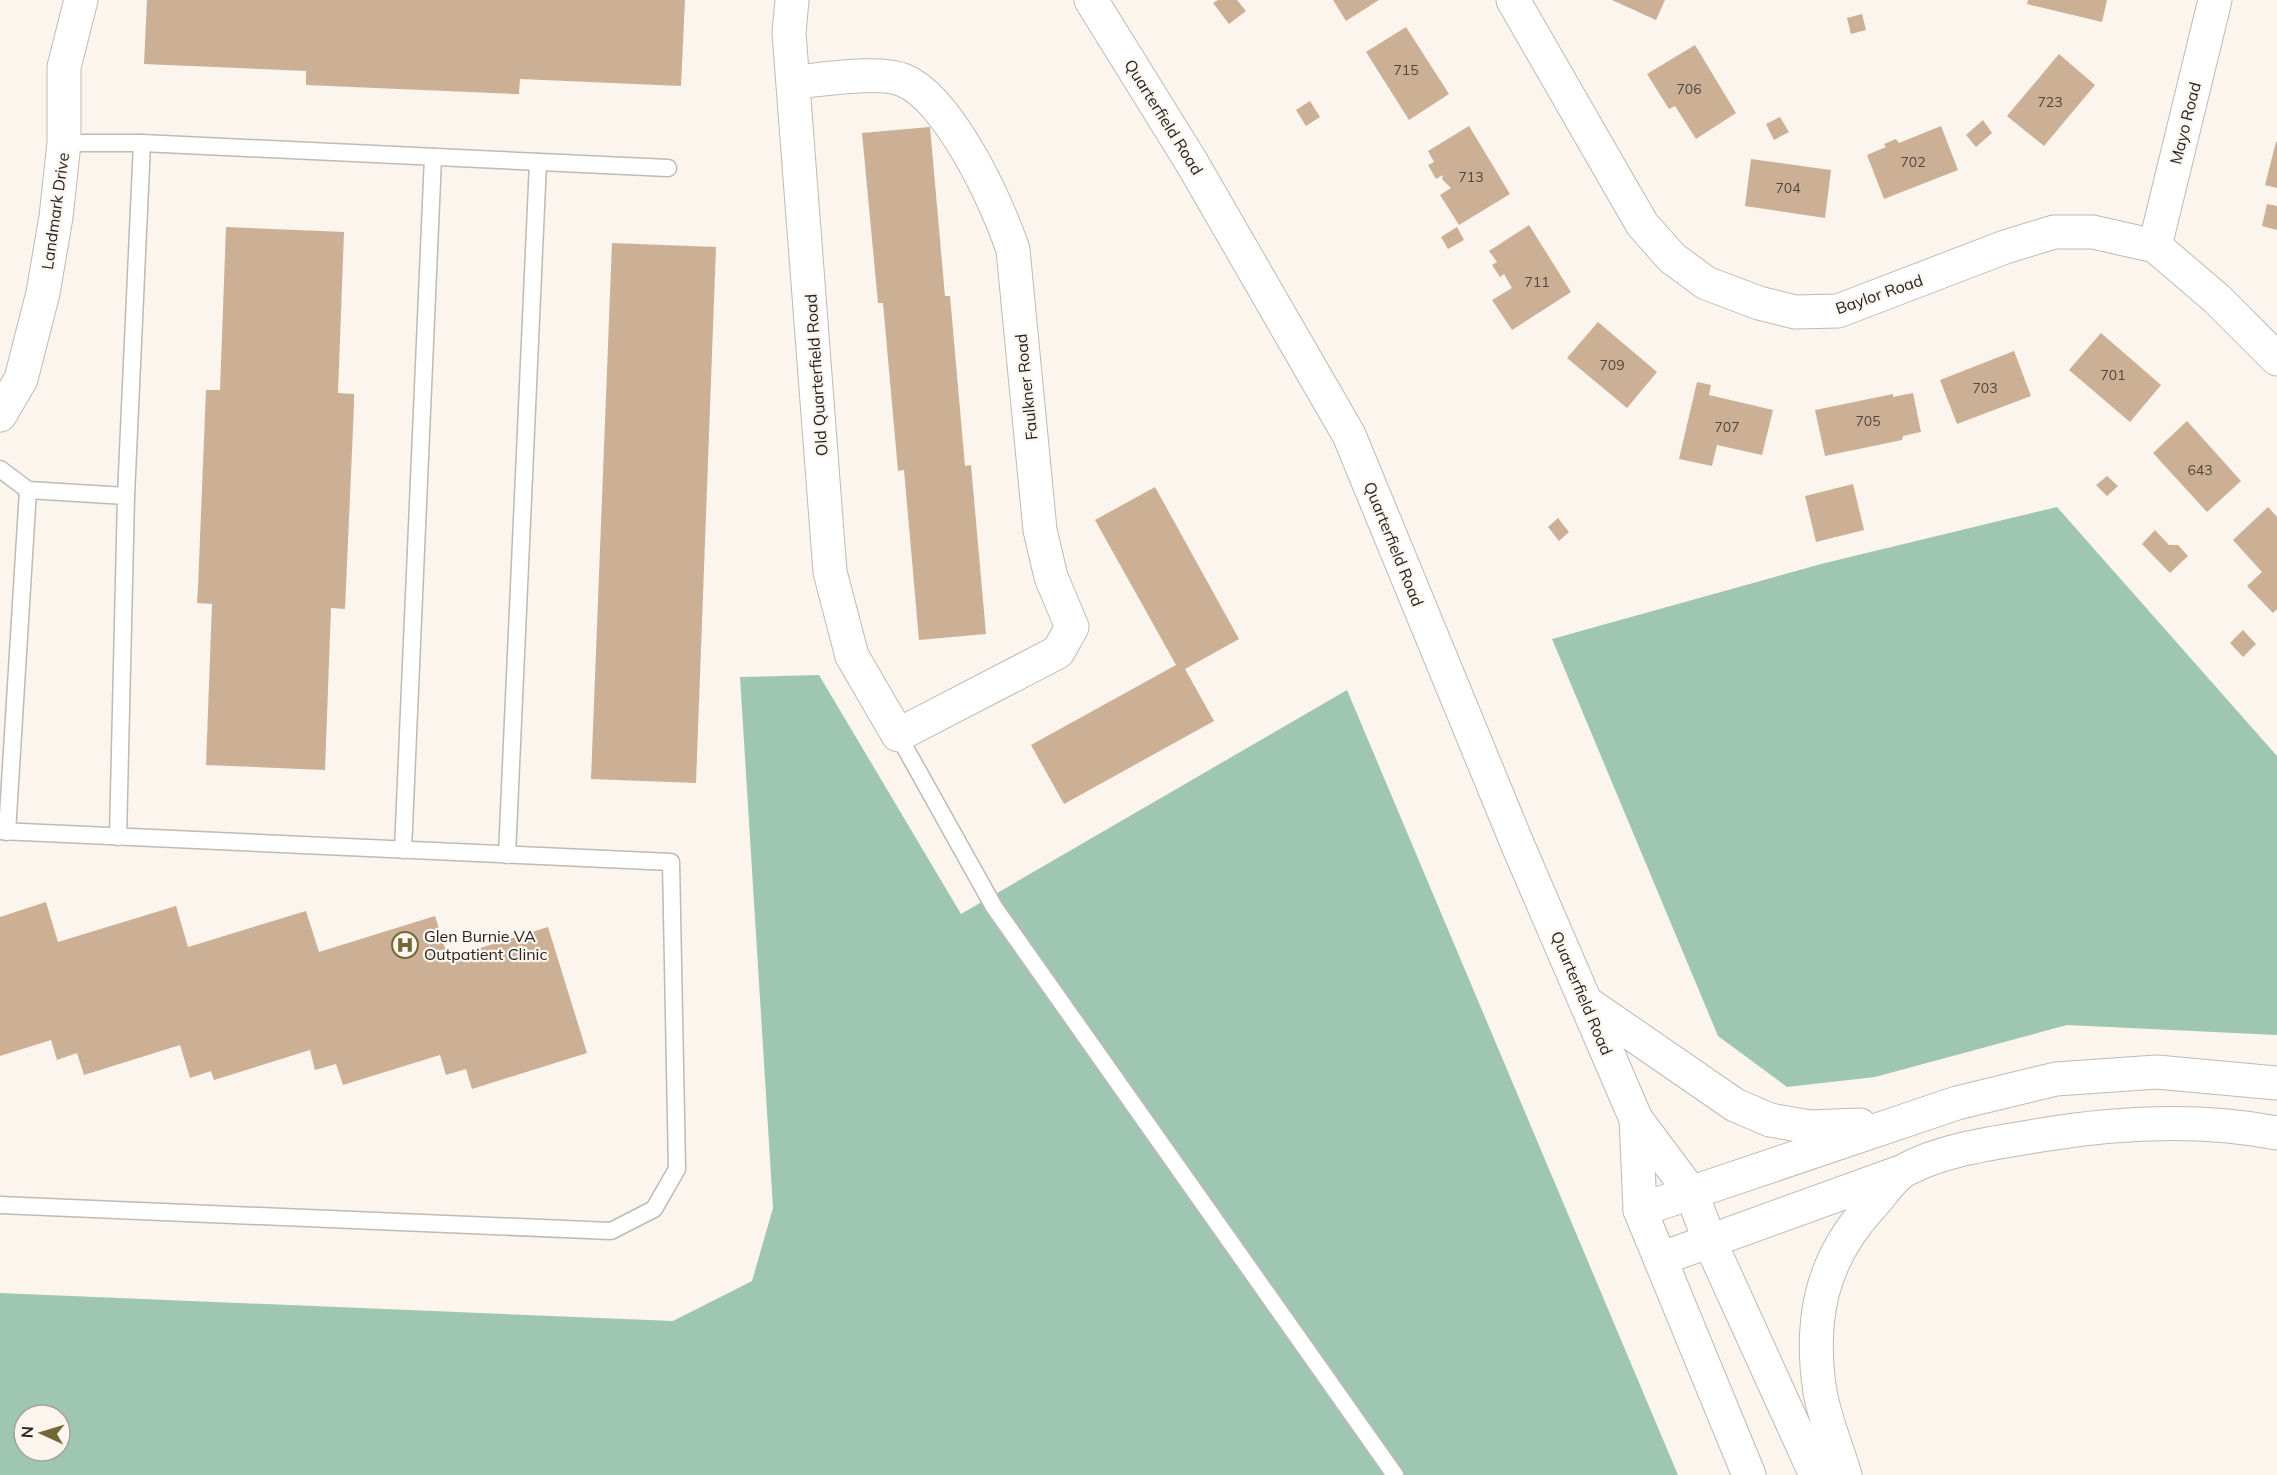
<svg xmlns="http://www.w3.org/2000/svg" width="2277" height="1475" font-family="Mulish,sans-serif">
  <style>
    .forest { fill: #9fc6b3; fill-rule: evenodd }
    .building { fill: #ccb095 }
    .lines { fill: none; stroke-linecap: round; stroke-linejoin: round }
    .service-casing { stroke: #bfbab3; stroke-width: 19 }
    .minor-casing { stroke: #bfbab3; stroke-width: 35 }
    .secondary-casing { stroke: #bfbab3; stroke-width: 35 }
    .motorway-casing { stroke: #bfbab3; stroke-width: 35 }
    .service { stroke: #fff; stroke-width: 16 }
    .minor { stroke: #fff; stroke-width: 33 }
    .secondary { stroke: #fff; stroke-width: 33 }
    .motorway { stroke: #fff; stroke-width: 33 }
    .labels { text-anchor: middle; stroke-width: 4.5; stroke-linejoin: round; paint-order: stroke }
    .number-label { font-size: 14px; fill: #4f463d }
    .street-label { font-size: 16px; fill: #252320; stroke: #fbf5ee }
    .poi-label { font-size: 16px; fill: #252320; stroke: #fbf5ee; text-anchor: start }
  </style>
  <rect width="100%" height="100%" fill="#fbf5ee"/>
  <g class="forest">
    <polygon points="2057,507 2277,756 2277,1035 2067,1025 1875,1077 1787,1087 1718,1036 1552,639 1821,564"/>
    <path d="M819 675 961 914 1347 690 1678 1475H0V1293L673 1321 752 1281 773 1208 740 677ZM24 1415H60V1451H24Z"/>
  </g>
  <g class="building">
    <polygon points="147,0 685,0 681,86 520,79 519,94 513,94 306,85 306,71 144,64"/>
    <polygon points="1218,0 1237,0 1246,11 1229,24 1213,3"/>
    <polygon points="1333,0 1379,0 1346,21"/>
    <polygon points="1612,0 1665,0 1656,20"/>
    <polygon points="2028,0 2107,0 2102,22 2027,4"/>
    <polygon points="1862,14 1866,30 1851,34 1847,18"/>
    <polygon points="1406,27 1449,94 1409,120 1366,52"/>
    <polygon points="1695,45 1736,113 1696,139 1675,106 1669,109 1647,74"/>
    <polygon points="2059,54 2095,85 2044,146 2007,116"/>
    <polygon points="1310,101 1320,117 1306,126 1296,110"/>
    <polygon points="1780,117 1789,132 1774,140 1766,124"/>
    <polygon points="1983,120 1992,133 1976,147 1966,135"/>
    <polygon points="1469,126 1510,194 1459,225 1440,195 1451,188 1442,179 1443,175 1436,179 1428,165 1434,162 1428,151"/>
    <polygon points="1941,126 1958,170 1884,199 1867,155 1886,147 1884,144 1896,139 1899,143"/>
    <polygon points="930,127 945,296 950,296 965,466 971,465 986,634 919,640 904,470 898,471 883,303 878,303 862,133"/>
    <polygon points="2276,142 2277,142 2277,188 2265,185"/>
    <polygon points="1751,159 1831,170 1825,218 1745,206"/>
    <polygon points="2267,204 2277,206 2277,230 2262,226"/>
    <polygon points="1529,225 1571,292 1512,330 1492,300 1512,288 1504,274 1500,277 1492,265 1497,262 1489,251"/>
    <polygon points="226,227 344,232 338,393 354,394 354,406 345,609 331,608 325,770 206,765 212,604 197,603 198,587 206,390 220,390"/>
    <polygon points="1457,227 1464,240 1448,249 1441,237"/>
    <polygon points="612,243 716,247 696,783 591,779"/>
    <polygon points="1598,322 1657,372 1627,408 1567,358"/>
    <polygon points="2101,333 2161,385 2130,422 2069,370"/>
    <polygon points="2014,351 2031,396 1957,424 1940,380"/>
    <polygon points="1697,382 1711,385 1709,395 1773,410 1762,455 1717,445 1712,466 1679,459"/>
    <polygon points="1913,393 1921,432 1903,436 1902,440 1825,456 1815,410 1893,394 1893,397"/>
    <polygon points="2187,421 2241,481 2207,512 2153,453"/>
    <polygon points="2107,476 2118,486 2107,496 2096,485"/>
    <polygon points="1853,484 1864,530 1816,542 1805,496"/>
    <polygon points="1155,487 1239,639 1185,669 1214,721 1064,804 1031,745 1176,665 1095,520"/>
    <polygon points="2268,507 2277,517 2277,609 2273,613 2247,586 2262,572 2233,540"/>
    <polygon points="1558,518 1569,532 1559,541 1548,527"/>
    <polygon points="2155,530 2169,545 2178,545 2188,556 2170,573 2142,544"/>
    <polygon points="2243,630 2256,644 2243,657 2230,643"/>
    <polygon points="46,902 58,942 176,906 188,947 306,911 319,952 435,916 448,958 548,927 587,1053 472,1089 466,1069 446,1075 440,1055 343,1085 336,1064 315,1070 310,1050 214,1080 211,1071 190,1078 180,1045 84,1075 77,1053 57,1060 51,1040 0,1056 0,917"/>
  </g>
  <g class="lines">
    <defs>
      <g id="service">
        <polyline points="64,143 142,143 668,168"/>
        <polyline points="0,469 28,490 126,496 118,837"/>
        <polyline points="126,496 142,143"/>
        <polyline points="898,735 994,907 1395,1475"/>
        <polyline points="0,831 671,862 677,1169 654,1209 611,1231 0,1205"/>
        <polyline points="7,832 28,490"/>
        <polyline points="403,850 433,157"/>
        <polyline points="507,855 538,162"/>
      </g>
      <g id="minor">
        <path d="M792 0 789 33 830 572 852 656 898 735 1058 652 1072 627 1051 577 1040 530 1013 250C998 204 949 98 903 80 879 70 821 80 794 82"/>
        <polyline points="1513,0 1642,224 1672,258 1706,283 1759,303 1795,312 1838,311 2005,247 2054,232 2093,232 2155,246 2217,299 2277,359"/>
        <polyline points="2155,246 2215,0"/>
        <polyline points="0,415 21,379 43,293 56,217 64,143 64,67 81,0"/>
      </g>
      <g id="secondary">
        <polyline points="1091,0 1192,163 1349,435 1519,848 1636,1119 1692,1194 1710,1242 1816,1475"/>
        <polyline points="1636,1119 1640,1210 1749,1475"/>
      </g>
      <g id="motorway">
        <polyline points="1587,1003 1735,1105 1770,1120 1810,1127 1860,1125"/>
        <polyline points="1640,1210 1957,1103 2056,1079 2157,1072 2277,1083"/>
        <polyline points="1660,1259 1898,1173"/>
        <path d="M1845 1475C1837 1448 1825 1420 1820 1392 1809 1320 1821 1260 1871 1206 1881 1196 1892 1177 1905 1170 1946 1148 1996 1143 2041 1135 2119 1122 2200 1118 2277 1133"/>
      </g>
    </defs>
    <use href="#service" class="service-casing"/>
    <use href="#minor" class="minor-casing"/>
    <use href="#secondary" class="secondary-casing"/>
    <use href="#motorway" class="motorway-casing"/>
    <use href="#service" class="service"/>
    <use href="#minor" class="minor"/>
    <use href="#secondary" class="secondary"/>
    <use href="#motorway" class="motorway"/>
  </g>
  <defs>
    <symbol id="hospital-ring" viewBox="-11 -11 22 22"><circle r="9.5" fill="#fbf5ee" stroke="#736734" stroke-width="1.5"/><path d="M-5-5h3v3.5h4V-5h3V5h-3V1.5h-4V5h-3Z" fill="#736734"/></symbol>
  </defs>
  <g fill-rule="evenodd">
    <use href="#hospital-ring" x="390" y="930" width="30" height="30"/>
  </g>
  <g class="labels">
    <g class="number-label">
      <text x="1406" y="75">715</text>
      <text x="1689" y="94">706</text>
      <text x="2050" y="107">723</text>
      <text x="1913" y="167">702</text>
      <text x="1471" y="182">713</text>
      <text x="1788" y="193">704</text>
      <text x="1537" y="287">711</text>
      <text x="1612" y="370">709</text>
      <text x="2113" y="380">701</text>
      <text x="1985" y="393">703</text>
      <text x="1868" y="426">705</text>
      <text x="1727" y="432">707</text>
      <text x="2200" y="475">643</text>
    </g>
    <g class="street-label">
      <text transform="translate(1164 117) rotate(58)" y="6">Quarterfield Road</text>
      <text transform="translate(2185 123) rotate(-76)" y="6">Mayo Road</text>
      <text transform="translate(55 211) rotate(-82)" y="6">Landmark Drive</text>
      <text transform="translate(1879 294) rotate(-19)" y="6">Baylor Road</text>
      <text transform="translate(816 375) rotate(-94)" y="6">Old Quarterfield Road</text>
      <text transform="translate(1026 387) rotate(-96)" y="6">Faulkner Road</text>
      <text transform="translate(1394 544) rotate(68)" y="6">Quarterfield Road</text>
      <text transform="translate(1582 993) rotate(67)" y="6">Quarterfield Road</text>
    </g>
    <g class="poi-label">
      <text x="424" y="942">Glen Burnie VA<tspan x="424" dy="18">Outpatient Clinic</tspan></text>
    </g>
  </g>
  <g transform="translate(42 1433) rotate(274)"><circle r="28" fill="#fbf5ee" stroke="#a5a19c" stroke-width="1.5"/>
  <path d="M0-4.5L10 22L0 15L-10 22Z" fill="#736734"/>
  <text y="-9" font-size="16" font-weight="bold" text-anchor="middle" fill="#252320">N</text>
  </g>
</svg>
